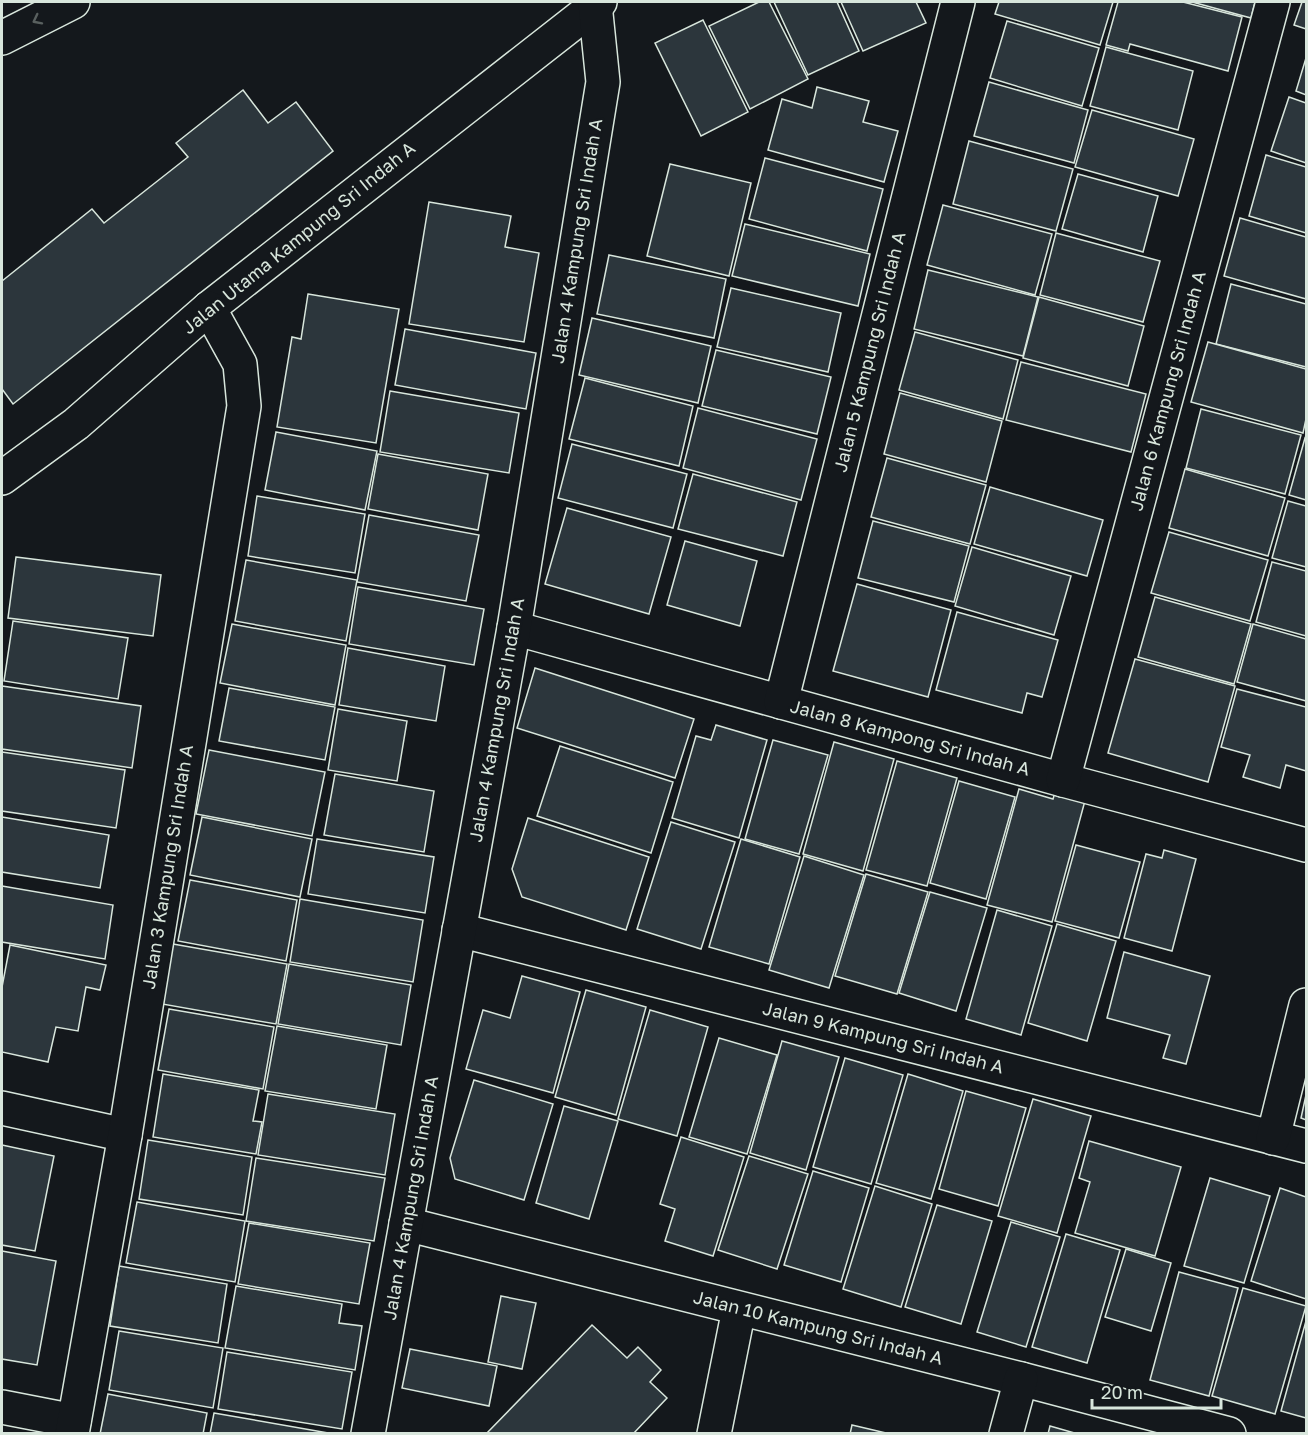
<svg xmlns="http://www.w3.org/2000/svg" width="1308" height="1435" font-family="'Golos Text',sans-serif">
  <style>
    .building { fill: #2c363c; stroke: #d8e6dc; stroke-width: 1.5 }
    .lines { fill: none; stroke-linecap: round; stroke-linejoin: round }
    .minor-casing { stroke: #d8e6dc; stroke-width: 36 }
    .motorway-casing { stroke: #d8e6dc; stroke-width: 36 }
    .minor { stroke: #14181c; stroke-width: 33 }
    .motorway { stroke: #14181c; stroke-width: 33 }
    .oneway { stroke: #59605f }
    .labels { text-anchor: middle; stroke-width: 4.5; stroke-linejoin: round; paint-order: stroke }
    .street-label { font-size: 18px; fill: #d8e6dc; stroke: #14181c }
  </style>
  <rect width="100%" height="100%" fill="#14181c"/>
  <g class="building">
    <polygon points="759,2 769,2 808,79 750,109 709,26"/>
    <polygon points="774,2 837,2 859,51 808,75"/>
    <polygon points="841,2 916,2 926,23 863,51"/>
    <polygon points="999,2 1113,2 1100,45 995,14"/>
    <polygon points="1118,2 1183,2 1242,17 1228,71 1130,44 1128,51 1106,45"/>
    <polygon points="1192,2 1255,2 1251,18"/>
    <polygon points="1302,2 1306,2 1306,29 1294,25"/>
    <polygon points="703,20 748,112 701,136 655,43"/>
    <polygon points="1007,21 1099,48 1082,106 990,78"/>
    <polygon points="1106,47 1193,71 1178,130 1090,106"/>
    <polygon points="1306,58 1306,95 1296,91"/>
    <polygon points="989,82 1088,110 1074,163 974,136"/>
    <polygon points="817,87 869,101 863,122 898,131 884,182 768,150 782,99 812,108"/>
    <polygon points="243,90 268,123 296,102 333,151 13,404 2,389 2,281 92,209 104,223 188,157 176,143"/>
    <polygon points="1289,97 1306,103 1306,163 1271,151"/>
    <polygon points="1092,110 1194,139 1178,196 1075,167"/>
    <polygon points="969,141 1073,169 1056,231 953,204"/>
    <polygon points="1266,155 1306,167 1306,233 1249,216"/>
    <polygon points="765,158 883,189 867,251 749,219"/>
    <polygon points="670,164 751,183 729,276 647,256"/>
    <polygon points="1078,174 1158,196 1143,252 1062,229"/>
    <polygon points="429,202 511,216 505,247 539,253 524,342 409,324"/>
    <polygon points="943,205 1052,234 1035,295 927,265"/>
    <polygon points="1240,218 1306,237 1306,299 1224,276"/>
    <polygon points="745,224 870,254 858,306 732,276"/>
    <polygon points="1056,233 1160,261 1143,322 1040,295"/>
    <polygon points="609,255 726,279 714,338 597,314"/>
    <polygon points="928,270 1038,297 1023,356 914,329"/>
    <polygon points="1231,284 1306,304 1306,367 1216,344"/>
    <polygon points="731,288 841,313 828,372 717,347"/>
    <polygon points="308,294 399,309 376,443 277,427 292,337 301,339"/>
    <polygon points="1039,297 1144,326 1128,386 1023,358"/>
    <polygon points="592,318 711,346 698,403 579,375"/>
    <polygon points="405,329 536,353 526,409 395,385"/>
    <polygon points="915,332 1018,360 1003,419 899,390"/>
    <polygon points="1208,342 1306,369 1306,419 1303,433 1191,402"/>
    <polygon points="716,350 831,377 817,434 702,406"/>
    <polygon points="1021,362 1146,394 1131,452 1006,420"/>
    <polygon points="585,378 693,406 679,466 569,439"/>
    <polygon points="390,391 519,413 509,473 380,452"/>
    <polygon points="900,393 1002,421 986,482 884,454"/>
    <polygon points="698,408 817,439 801,500 683,468"/>
    <polygon points="1201,409 1301,435 1285,494 1186,468"/>
    <polygon points="276,432 377,451 365,510 265,490"/>
    <polygon points="1305,438 1306,439 1306,500 1289,495"/>
    <polygon points="572,444 687,474 673,528 558,498"/>
    <polygon points="378,454 488,474 478,530 368,509"/>
    <polygon points="887,458 986,485 970,544 871,517"/>
    <polygon points="1185,469 1285,498 1268,556 1169,528"/>
    <polygon points="693,474 797,502 783,556 678,529"/>
    <polygon points="990,487 1103,520 1087,576 974,544"/>
    <polygon points="257,496 365,514 355,573 248,556"/>
    <polygon points="1288,501 1306,506 1306,567 1272,558"/>
    <polygon points="567,508 671,537 649,614 545,584"/>
    <polygon points="369,515 479,535 466,601 357,582"/>
    <polygon points="873,521 969,546 954,602 858,578"/>
    <polygon points="1169,532 1268,560 1250,621 1151,593"/>
    <polygon points="685,541 757,561 740,626 667,605"/>
    <polygon points="972,547 1071,576 1054,635 955,606"/>
    <polygon points="16,557 161,575 153,636 8,618"/>
    <polygon points="246,560 357,580 346,641 235,621"/>
    <polygon points="1272,562 1306,571 1306,636 1256,622"/>
    <polygon points="857,584 951,610 928,697 833,671"/>
    <polygon points="358,587 484,609 474,665 349,644"/>
    <polygon points="1155,597 1251,624 1234,684 1138,657"/>
    <polygon points="957,612 1058,640 1042,697 1027,693 1022,713 936,690"/>
    <polygon points="13,621 128,638 118,699 4,681"/>
    <polygon points="232,624 346,645 335,705 220,683"/>
    <polygon points="1253,624 1306,639 1306,701 1237,682"/>
    <polygon points="348,648 445,666 436,721 339,705"/>
    <polygon points="1135,659 1235,686 1208,782 1108,753"/>
    <polygon points="535,668 694,719 675,778 517,728"/>
    <polygon points="2,686 141,706 132,768 2,749"/>
    <polygon points="229,688 335,707 325,760 219,741"/>
    <polygon points="1237,689 1306,707 1306,771 1286,765 1280,788 1243,777 1250,755 1221,747"/>
    <polygon points="338,709 407,721 397,781 328,770"/>
    <polygon points="716,725 767,740 739,838 672,818 696,736 711,740"/>
    <polygon points="773,740 828,755 799,854 745,839"/>
    <polygon points="834,742 894,759 863,871 803,854"/>
    <polygon points="560,746 673,782 651,853 537,816"/>
    <polygon points="209,750 325,772 312,836 196,814"/>
    <polygon points="2,752 125,770 116,828 2,811"/>
    <polygon points="897,761 957,778 927,886 866,870"/>
    <polygon points="335,774 434,791 424,852 324,835"/>
    <polygon points="959,781 1015,797 986,899 930,883"/>
    <polygon points="1019,789 1053,799 1056,789 1086,797 1052,922 987,905"/>
    <polygon points="2,817 109,835 100,888 2,872"/>
    <polygon points="202,817 312,839 300,897 190,875"/>
    <polygon points="528,818 649,857 626,930 522,897 512,869"/>
    <polygon points="671,822 735,842 701,949 637,929"/>
    <polygon points="317,839 434,857 425,913 308,894"/>
    <polygon points="741,839 800,857 769,964 709,947"/>
    <polygon points="1076,845 1140,862 1119,938 1055,921"/>
    <polygon points="1164,850 1196,859 1172,951 1124,938 1146,854 1162,858"/>
    <polygon points="804,856 864,875 829,988 769,970"/>
    <polygon points="866,874 928,892 897,994 835,976"/>
    <polygon points="190,880 297,900 286,961 178,941"/>
    <polygon points="2,886 113,905 105,959 2,942"/>
    <polygon points="930,892 987,908 956,1011 899,993"/>
    <polygon points="300,899 423,920 413,982 290,962"/>
    <polygon points="997,910 1052,926 1021,1035 966,1019"/>
    <polygon points="1057,924 1116,941 1087,1041 1028,1023"/>
    <polygon points="173,944 287,964 276,1024 162,1004"/>
    <polygon points="10,945 106,965 100,990 86,987 78,1031 56,1027 48,1062 2,1052 2,987"/>
    <polygon points="1124,952 1210,976 1186,1064 1163,1058 1170,1035 1107,1018"/>
    <polygon points="289,964 411,985 401,1045 278,1024"/>
    <polygon points="522,976 580,992 553,1093 466,1069 483,1010 510,1018"/>
    <polygon points="586,990 646,1007 616,1115 555,1097"/>
    <polygon points="169,1009 274,1027 263,1089 158,1070"/>
    <polygon points="650,1010 708,1027 677,1136 618,1119"/>
    <polygon points="277,1026 387,1045 376,1109 265,1091"/>
    <polygon points="719,1038 777,1055 747,1154 689,1137"/>
    <polygon points="782,1041 839,1057 806,1170 750,1153"/>
    <polygon points="845,1058 903,1075 871,1184 813,1167"/>
    <polygon points="163,1074 259,1090 253,1121 262,1122 256,1154 153,1137"/>
    <polygon points="908,1074 963,1091 931,1199 876,1183"/>
    <polygon points="474,1080 553,1104 524,1200 455,1179 450,1158"/>
    <polygon points="966,1091 1026,1108 998,1206 939,1189"/>
    <polygon points="268,1094 395,1114 385,1175 258,1155"/>
    <polygon points="1306,1095 1306,1120 1301,1118"/>
    <polygon points="1033,1099 1091,1116 1057,1233 998,1216"/>
    <polygon points="564,1106 618,1121 589,1219 536,1203"/>
    <polygon points="681,1137 744,1157 713,1256 665,1241 675,1209 660,1204"/>
    <polygon points="148,1140 252,1157 243,1215 139,1199"/>
    <polygon points="1089,1141 1181,1167 1155,1256 1075,1233 1090,1182 1079,1178"/>
    <polygon points="2,1145 54,1156 35,1251 2,1245"/>
    <polygon points="749,1156 808,1174 777,1269 718,1250"/>
    <polygon points="256,1158 385,1178 374,1241 246,1221"/>
    <polygon points="813,1171 869,1188 841,1282 784,1265"/>
    <polygon points="1210,1178 1270,1196 1244,1283 1184,1266"/>
    <polygon points="875,1186 932,1204 901,1307 843,1289"/>
    <polygon points="1280,1188 1306,1197 1306,1299 1251,1281"/>
    <polygon points="137,1202 245,1221 235,1282 126,1263"/>
    <polygon points="937,1205 992,1221 961,1324 905,1307"/>
    <polygon points="1011,1222 1060,1237 1026,1347 977,1332"/>
    <polygon points="249,1223 370,1243 359,1304 238,1284"/>
    <polygon points="1066,1234 1120,1250 1087,1363 1032,1347"/>
    <polygon points="1126,1249 1171,1263 1151,1331 1105,1317"/>
    <polygon points="2,1251 56,1261 37,1365 2,1359"/>
    <polygon points="119,1266 227,1284 218,1343 110,1326"/>
    <polygon points="1179,1272 1238,1288 1209,1396 1150,1380"/>
    <polygon points="236,1286 342,1304 339,1323 362,1326 355,1370 225,1348"/>
    <polygon points="1243,1288 1306,1306 1275,1414 1212,1396"/>
    <polygon points="501,1296 536,1303 522,1369 488,1362"/>
    <polygon points="1306,1321 1306,1418 1281,1411"/>
    <polygon points="592,1325 627,1358 638,1347 661,1370 650,1382 667,1398 633,1434 486,1434"/>
    <polygon points="119,1331 223,1348 213,1408 109,1390"/>
    <polygon points="410,1349 497,1366 489,1406 402,1388"/>
    <polygon points="227,1352 352,1372 342,1429 218,1409"/>
    <polygon points="108,1394 207,1413 203,1434 100,1434"/>
    <polygon points="214,1413 334,1434 210,1434"/>
    <polygon points="852,1425 886,1433 850,1434"/>
    <polygon points="1050,1426 1078,1434 1048,1434"/>
  </g>
  <g class="lines">
    <defs>
      <g id="minor">
        <polyline points="2,478 76,424 209,308 600,2"/>
        <polyline points="514,628 1063,780 1306,845"/>
        <polyline points="781,702 958,2"/>
        <polyline points="1063,780 1273,2"/>
        <polyline points="459,930 1306,1146"/>
        <polyline points="2,1108 125,1135"/>
        <polyline points="1273,1138 1306,1005"/>
        <polyline points="406,1224 1021,1379 1229,1434"/>
        <polyline points="2,1407 74,1421"/>
        <polyline points="72,1434 125,1135 244,406 240,364 209,308"/>
        <polyline points="368,1434 514,628 603,82 595,4"/>
        <polyline points="714,1434 739,1309"/>
        <polyline points="1006,1434 1021,1379"/>
      </g>
      <polyline id="motorway" points="2,38 73,2"/>
    </defs>
    <use href="#minor" class="minor-casing"/>
    <use href="#motorway" class="motorway-casing"/>
    <use href="#minor" class="minor"/>
    <use href="#motorway" class="motorway"/>
  </g>
  <defs><path id="oneway-chevron" d="M-2-3.5L2.5 0L-2 3.5" fill="none" stroke-width="1.6" stroke-linecap="round" stroke-linejoin="round" transform="scale(1.5)"/></defs>
  <use class="oneway" href="#oneway-chevron" transform="translate(37 20) rotate(153)"/>
  <g class="labels">
    <g class="street-label">
      <text transform="translate(299 238) rotate(-39)" y="6">Jalan Utama Kampung Sri Indah A</text>
      <text transform="translate(577 241) rotate(-81)" y="6">Jalan 4 Kampung Sri Indah A</text>
      <text transform="translate(870 352) rotate(-76)" y="6">Jalan 5 Kampung Sri Indah A</text>
      <text transform="translate(1168 391) rotate(-75)" y="6">Jalan 6 Kampung Sri Indah A</text>
      <text transform="translate(497 720) rotate(-80)" y="6">Jalan 4 Kampung Sri Indah A</text>
      <text transform="translate(910 738) rotate(15)" y="6">Jalan 8 Kampong Sri Indah A</text>
      <text transform="translate(168 867) rotate(-81)" y="6">Jalan 3 Kampung Sri Indah A</text>
      <text transform="translate(883 1038) rotate(14)" y="6">Jalan 9 Kampung Sri Indah A</text>
      <text transform="translate(411 1198) rotate(-80)" y="6">Jalan 4 Kampung Sri Indah A</text>
      <text transform="translate(818 1328) rotate(14)" y="6">Jalan 10 Kampung Sri Indah A</text>
    </g>
  </g>
  <rect width="1308" height="1435" fill="none" stroke="#d8e6dc" stroke-width="6"/>
  <path d="M1092 1399v9h129v-9" fill="none" stroke="#d8e6dc" stroke-width="3"/>
  <text x="1101" y="1399" font-size="18" fill="#d8e6dc" stroke="#14181c" stroke-width="4.5" paint-order="stroke">20 m</text>
</svg>
